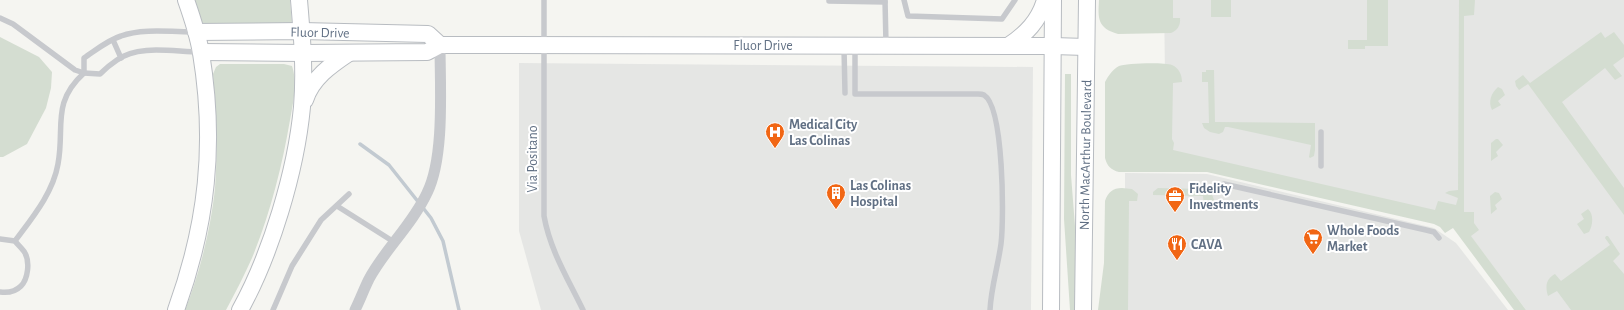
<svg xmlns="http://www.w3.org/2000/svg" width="1624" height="310" font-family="'Alegreya Sans',sans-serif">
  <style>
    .built { fill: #e5e6e4 }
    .green { fill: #d4ddd1 }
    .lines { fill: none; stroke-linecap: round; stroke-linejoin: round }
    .stream { stroke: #c2cad1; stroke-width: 3.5 }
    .secondary-casing { stroke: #b8bcc1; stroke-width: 18 }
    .lane { stroke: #c7c9cd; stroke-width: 5.5 }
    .street { stroke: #c7c9cd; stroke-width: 11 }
    .secondary { stroke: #fff; stroke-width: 16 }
    .labels { text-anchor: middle; stroke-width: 4; stroke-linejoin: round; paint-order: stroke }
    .street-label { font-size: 14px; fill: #617084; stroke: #fff }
    .poi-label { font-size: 14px; font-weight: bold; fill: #617084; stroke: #fff; text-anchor: start }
  </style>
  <rect width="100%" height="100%" fill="#f5f5f1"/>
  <g class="built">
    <polygon points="1164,0 1624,0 1624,305 1616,310 1526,310 1463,226 1166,153"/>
    <polygon points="519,63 1033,67 1031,310 541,310 519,231"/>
    <polygon points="1125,173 1207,174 1434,228 1456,243 1508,310 1125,310"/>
  </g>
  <g class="green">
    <polygon points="193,0 290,0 292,24 204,27"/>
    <path d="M1099 0H1173V18H1180C1181 25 1177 31 1171 33L1118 34C1097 28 1098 18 1099 0Z"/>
    <rect x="1211" y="0" width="20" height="17"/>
    <polygon points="1367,0 1388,0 1388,46 1365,46 1365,49 1348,49 1348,40 1367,40"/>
    <path d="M1459 0H1475L1474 15 1464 16V212H1474V223L1479 230 1471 236 1526 310H1514L1453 228 1445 233 1440 227 1434 224 1207 172H1119C1111 170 1107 166 1105 158V82C1109 75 1112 70 1119 66 1125 63 1165 62 1172 65 1179 68 1182 75 1182 82L1173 83 1172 139 1174 143 1173 150 1435 210 1438 201 1456 205 1458 198 1445 193 1449 191 1458 190Z"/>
    <polygon points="1601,32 1605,38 1614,32 1624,45 1624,57 1613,65 1622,76 1615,80 1605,68 1562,102 1624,188 1624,215 1528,84 1519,90 1516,86 1515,81 1523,75 1530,83"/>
    <polygon points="0,37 39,57 52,72 51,88 46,108 27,144 3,157 0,157"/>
    <path d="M220 64H284L292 66C298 84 293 102 290 120 282 167 270 214 252 258 244 276 235 293 226 310H185C200 273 211 227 215 188 218 150 216 111 213 74L216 67Z"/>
    <polygon points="1206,70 1214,70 1215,122 1315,123 1315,150 1314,156 1310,158 1309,157 1311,145 1228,127 1225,127 1223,132 1219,134 1210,132 1204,128 1202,123 1209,123 1208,82 1202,82 1202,72 1206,72"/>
    <polygon points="1065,74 1071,74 1071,175 1075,226 1075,310 1070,310 1064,219"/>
    <path d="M1498 87 1502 89 1505 95 1498 101 1501 105 1492 110C1488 102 1491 93 1498 87Z"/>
    <polygon points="1496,139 1498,139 1503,145 1496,152 1498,156 1491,161 1491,143"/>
    <path d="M1122 188 1132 189 1138 194 1137 201H1129L1128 310H1098L1104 263 1105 201C1108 192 1113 188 1122 188Z"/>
    <polygon points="1158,188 1202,189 1211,192 1216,205 1204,205 1203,196 1153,195 1153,192"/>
    <polygon points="1495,192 1499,193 1502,199 1495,205 1497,209 1491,214 1490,196"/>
    <path d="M1588 209C1594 214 1593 225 1589 232L1584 234 1577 224 1584 219 1581 214Z"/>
    <path d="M1606 236H1608L1620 254 1613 261 1624 274V310H1571L1557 291 1548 296C1545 286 1546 279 1555 274L1561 281 1610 245 1605 238Z"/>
  </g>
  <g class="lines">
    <polyline class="stream" points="360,144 389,165 431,218 443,241 459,310"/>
    <defs>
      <g id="secondary">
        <polyline points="196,32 302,31 428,34 440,45"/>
        <path d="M1008 46C1026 34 1039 21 1045 0"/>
        <polyline points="201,52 303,53 427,52 440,45 1053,46 1086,47"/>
        <path d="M305 100C312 78 331 65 349 53"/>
        <path d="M176 310C207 224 216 144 201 53 198 35 192 17 186 0"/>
        <path d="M240 310C271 254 296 171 302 107 305 71 302 35 299 0"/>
        <polyline points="1051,310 1053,0"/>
        <polyline points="1083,310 1087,0"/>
      </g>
    </defs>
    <use href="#secondary" class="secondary-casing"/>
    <g class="lane">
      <path d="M544 0V216C550 250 568 279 583 310"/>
      <polyline points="829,0 829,1 885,2"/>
      <polyline points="885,0 886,44"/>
      <polyline points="904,0 908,16 1002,19 1015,0"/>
      <path d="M0 18 13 24 75 70 84 73 100 74C105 69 111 64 117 60 139 44 174 52 200 52"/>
      <polyline points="113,40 121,58"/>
      <path d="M855 46V94H978C980 94 982 94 984 95 1004 107 1004 220 1001 244 998 266 991 288 990 310"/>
      <polyline points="844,48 845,93"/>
      <polyline points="1321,166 1321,132"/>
      <polyline points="1224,184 1426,230 1434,232 1439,238"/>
      <polyline points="337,206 394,242"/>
      <path d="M0 239 15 241C18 245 23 249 25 253 30 262 28 279 21 286 15 292 7 293 0 292"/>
      <path d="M15 241C32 218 53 193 58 164 65 127 51 103 84 73V58C96 50 108 40 121 36 142 28 173 32 196 32"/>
      <polyline points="273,310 292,266 321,220 349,194"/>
    </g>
    <path class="street" d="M355 310C360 300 364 289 369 279 385 249 412 225 427 193 445 157 440 86 440 45"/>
    <use href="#secondary" class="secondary"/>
  </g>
  <defs>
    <symbol id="hospital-pin" viewBox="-11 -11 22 30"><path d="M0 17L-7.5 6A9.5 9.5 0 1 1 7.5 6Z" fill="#f16614" stroke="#fff"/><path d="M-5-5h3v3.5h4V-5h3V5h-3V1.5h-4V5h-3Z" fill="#fff"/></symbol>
    <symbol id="building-pin" viewBox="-11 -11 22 30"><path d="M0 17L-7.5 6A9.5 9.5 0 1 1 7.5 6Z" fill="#f16614" stroke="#fff"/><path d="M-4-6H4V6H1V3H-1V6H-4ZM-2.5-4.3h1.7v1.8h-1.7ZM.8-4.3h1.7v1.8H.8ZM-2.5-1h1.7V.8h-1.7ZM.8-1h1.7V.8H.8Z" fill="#fff"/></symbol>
    <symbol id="office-pin" viewBox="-11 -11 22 30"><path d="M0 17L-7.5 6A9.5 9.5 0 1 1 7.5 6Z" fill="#f16614" stroke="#fff"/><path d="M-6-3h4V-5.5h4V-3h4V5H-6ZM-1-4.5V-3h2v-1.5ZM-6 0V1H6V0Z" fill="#fff"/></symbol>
    <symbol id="supermarket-pin" viewBox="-11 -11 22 30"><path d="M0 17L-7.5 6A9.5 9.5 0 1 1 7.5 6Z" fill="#f16614" stroke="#fff"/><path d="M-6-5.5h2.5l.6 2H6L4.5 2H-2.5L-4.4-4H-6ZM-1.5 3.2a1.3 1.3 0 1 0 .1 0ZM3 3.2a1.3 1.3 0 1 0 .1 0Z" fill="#fff"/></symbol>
    <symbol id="restaurant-pin" viewBox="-11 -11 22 30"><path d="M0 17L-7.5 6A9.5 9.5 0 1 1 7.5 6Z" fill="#f16614" stroke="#fff"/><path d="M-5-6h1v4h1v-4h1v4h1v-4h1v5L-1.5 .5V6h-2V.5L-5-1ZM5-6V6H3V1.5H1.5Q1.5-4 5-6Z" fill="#fff"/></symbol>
  </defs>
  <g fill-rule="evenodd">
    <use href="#hospital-pin" x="764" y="121" width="22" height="30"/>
    <use href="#building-pin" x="825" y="182" width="22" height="30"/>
    <use href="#office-pin" x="1164" y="185" width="22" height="30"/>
    <use href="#supermarket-pin" x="1302" y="227" width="22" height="30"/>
    <use href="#restaurant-pin" x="1166" y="233" width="22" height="30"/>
  </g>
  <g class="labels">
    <g class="street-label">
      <text transform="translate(320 32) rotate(1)" y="5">Fluor Drive</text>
      <text x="763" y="50">Fluor Drive</text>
      <text transform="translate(1085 155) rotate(-89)" y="5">North MacArthur Boulevard</text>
      <text transform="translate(532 159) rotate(-90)" y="5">Via Positano</text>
    </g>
    <g class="poi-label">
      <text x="789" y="129">Medical City<tspan x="789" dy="16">Las Colinas</tspan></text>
      <text x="850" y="190">Las Colinas<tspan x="850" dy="16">Hospital</tspan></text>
      <text x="1189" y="193">Fidelity<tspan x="1189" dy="16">Investments</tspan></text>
      <text x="1327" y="235">Whole Foods<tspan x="1327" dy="16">Market</tspan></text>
      <text x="1191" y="249">CAVA</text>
    </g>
  </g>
</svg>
